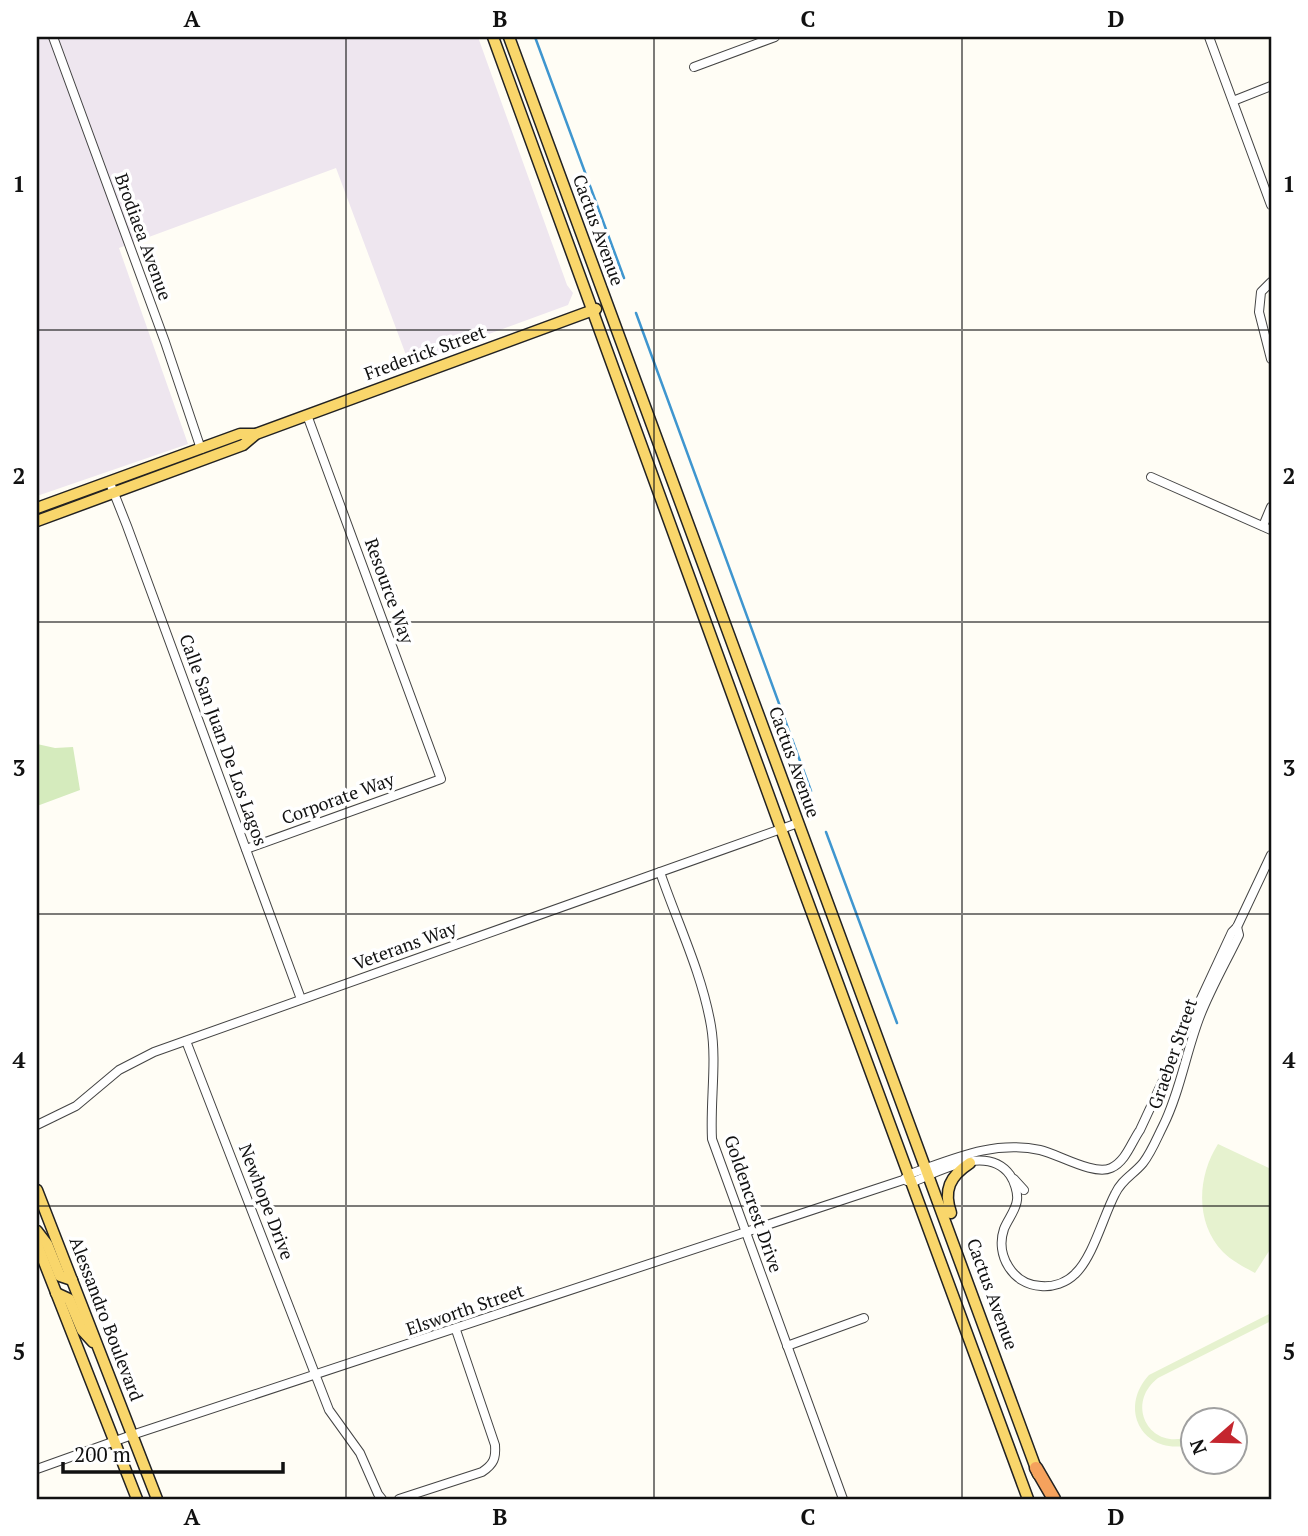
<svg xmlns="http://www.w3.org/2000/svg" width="1308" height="1536" font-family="'PT Serif',serif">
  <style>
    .industrial { fill: #eee6ef }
    .green { fill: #d5ebbd }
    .pitch { fill: #e6f2cf }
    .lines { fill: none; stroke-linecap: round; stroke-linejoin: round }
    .stream { stroke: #3f96cf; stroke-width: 2.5 }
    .minor-casing { stroke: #444; stroke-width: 10 }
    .major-casing { stroke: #222; stroke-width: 13 }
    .highway-casing { stroke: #222; stroke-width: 15 }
    .minor { stroke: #fff; stroke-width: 8 }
    .major { stroke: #f9d66b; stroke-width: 10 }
    .highway { stroke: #f5a25d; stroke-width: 12 }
    .grid { fill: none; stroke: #111; stroke-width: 2; stroke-opacity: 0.55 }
    .labels { text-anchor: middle; stroke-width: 7; stroke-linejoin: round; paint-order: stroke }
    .street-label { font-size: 18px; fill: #111; stroke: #fff }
    .neatline { fill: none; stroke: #111; stroke-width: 2.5 }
    .grid-label { font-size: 23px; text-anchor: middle; font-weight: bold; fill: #111 }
  </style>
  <rect width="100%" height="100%" fill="#fffdf5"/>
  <polygon class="industrial" points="37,37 478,37 567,285 573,293 568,305 409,363 336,168 119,248 188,444 37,496"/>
  <polygon class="green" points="37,744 55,748 73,747 80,790 37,806"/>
  <g class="pitch">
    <path d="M1218 1144 1271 1169V1248L1255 1273C1244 1267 1232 1261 1223 1252 1195 1223 1197 1177 1218 1144Z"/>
    <path d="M1271 1313V1321L1158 1378C1123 1405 1152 1454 1192 1435V1444C1146 1458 1116 1411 1149 1375Z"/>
  </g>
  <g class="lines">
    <g class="stream">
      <polyline points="535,37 624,278"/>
      <polyline points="636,313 811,791"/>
      <polyline points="826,832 897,1023"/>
    </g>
    <defs>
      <g id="minor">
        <polyline points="53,37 165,342 201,449"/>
        <polyline points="1209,37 1271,205"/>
        <polyline points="694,67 775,37"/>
        <polyline points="1233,101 1271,86"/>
        <polyline points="1271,282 1261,292 1259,312 1271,359"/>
        <polyline points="1151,477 1271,530"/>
        <polyline points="110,483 127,526 301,999"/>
        <polyline points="1263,526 1271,507"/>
        <polyline points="246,849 441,779 307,415"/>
        <path d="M660 872C677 922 702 973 711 1026 717 1062 710 1101 712 1139L843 1499"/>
        <polyline points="186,1041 329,1410 360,1453 378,1494 382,1499"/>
        <polyline points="37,1125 76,1106 119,1070 154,1052 798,823"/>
        <polyline points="1014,1179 1024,1190"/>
        <path d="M907 1181 913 1182C940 1171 987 1144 1010 1175 1014 1181 1018 1192 1017 1200 1016 1210 1008 1219 1004 1229 995 1255 1013 1285 1041 1286 1053 1287 1066 1283 1075 1274 1093 1257 1103 1217 1115 1194 1122 1179 1133 1175 1143 1163 1151 1153 1157 1138 1163 1126 1180 1092 1186 1052 1200 1016 1211 988 1226 962 1239 935L1237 927"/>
        <polyline points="787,1346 864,1318"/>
        <path d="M37 1469 132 1435 903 1180 910 1174C953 1159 993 1140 1040 1150 1058 1154 1094 1176 1111 1168 1126 1161 1131 1143 1140 1130L1232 932 1237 927 1271 855"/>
        <path d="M399 1499 482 1472C494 1464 496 1458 495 1445L456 1330"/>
      </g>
      <g id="major">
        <polyline points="493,37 781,829 1028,1499"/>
        <polyline points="509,37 1038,1474"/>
        <polyline points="37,508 240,434 256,434"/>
        <polyline points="37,521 243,445 256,434 596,309"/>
        <polyline points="37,1190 157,1499"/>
        <path d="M951 1213C943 1190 950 1176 970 1163"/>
        <polyline points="37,1231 47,1244 60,1276 72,1280"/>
        <polyline points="37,1244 137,1499"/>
        <polyline points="56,1293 69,1299 82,1330 93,1342"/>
      </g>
      <polyline id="highway" points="1036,1468 1054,1499"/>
    </defs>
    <use href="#minor" class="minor-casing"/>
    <use href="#major" class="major-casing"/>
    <use href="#highway" class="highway-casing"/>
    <use href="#minor" class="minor"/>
    <use href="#major" class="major"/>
    <use href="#highway" class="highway"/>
  </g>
  <path class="grid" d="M346 37V1499M654 37V1499M962 37V1499M37 330H1271M37 622H1271M37 914H1271M37 1206H1271"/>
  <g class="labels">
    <g class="street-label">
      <text transform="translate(598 230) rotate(70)" y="6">Cactus Avenue</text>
      <text transform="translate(143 237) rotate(70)" y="6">Brodiaea Avenue</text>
      <text transform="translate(425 353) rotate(-20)" y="6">Frederick Street</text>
      <text transform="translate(389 591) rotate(70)" y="6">Resource Way</text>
      <text transform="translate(223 740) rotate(70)" y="6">Calle San Juan De Los Lagos</text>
      <text transform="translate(794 762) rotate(70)" y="6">Cactus Avenue</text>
      <text transform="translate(338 799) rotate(-20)" y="6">Corporate Way</text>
      <text transform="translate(405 946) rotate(-20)" y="6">Veterans Way</text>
      <text transform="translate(1173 1054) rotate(-71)" y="6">Graeber Street</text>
      <text transform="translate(266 1202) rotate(69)" y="6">Newhope Drive</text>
      <text transform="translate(753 1204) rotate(71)" y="6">Goldencrest Drive</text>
      <text transform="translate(992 1294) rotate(70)" y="6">Cactus Avenue</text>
      <text transform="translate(465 1310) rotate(-19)" y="6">Elsworth Street</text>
      <text transform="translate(106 1319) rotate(69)" y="6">Alessandro Boulevard</text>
    </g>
  </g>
  <rect width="1308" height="1536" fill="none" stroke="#ffffff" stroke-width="77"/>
  <g transform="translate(1214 1441) rotate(250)"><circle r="33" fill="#ffffff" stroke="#a0a0a0" stroke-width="2"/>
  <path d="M0-5L12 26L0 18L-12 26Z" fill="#c4262e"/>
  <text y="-10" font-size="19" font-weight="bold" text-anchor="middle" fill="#111111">N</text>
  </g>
  <path d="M63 1462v10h220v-10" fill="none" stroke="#111111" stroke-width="3.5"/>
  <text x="74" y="1462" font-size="21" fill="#111111" stroke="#ffffff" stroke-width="5" paint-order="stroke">200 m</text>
  <rect x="38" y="38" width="1232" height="1460" class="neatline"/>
  <g class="grid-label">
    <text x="192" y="27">A</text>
    <text x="500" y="27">B</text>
    <text x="808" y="27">C</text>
    <text x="1116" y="27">D</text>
    <text x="19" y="192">1</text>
    <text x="1289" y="192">1</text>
    <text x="19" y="484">2</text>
    <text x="1289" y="484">2</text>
    <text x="19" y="776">3</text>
    <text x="1289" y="776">3</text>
    <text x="19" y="1068">4</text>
    <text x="1289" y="1068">4</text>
    <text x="19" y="1360">5</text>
    <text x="1289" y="1360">5</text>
    <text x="192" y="1525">A</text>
    <text x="500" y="1525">B</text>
    <text x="808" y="1525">C</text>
    <text x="1116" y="1525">D</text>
  </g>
</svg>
